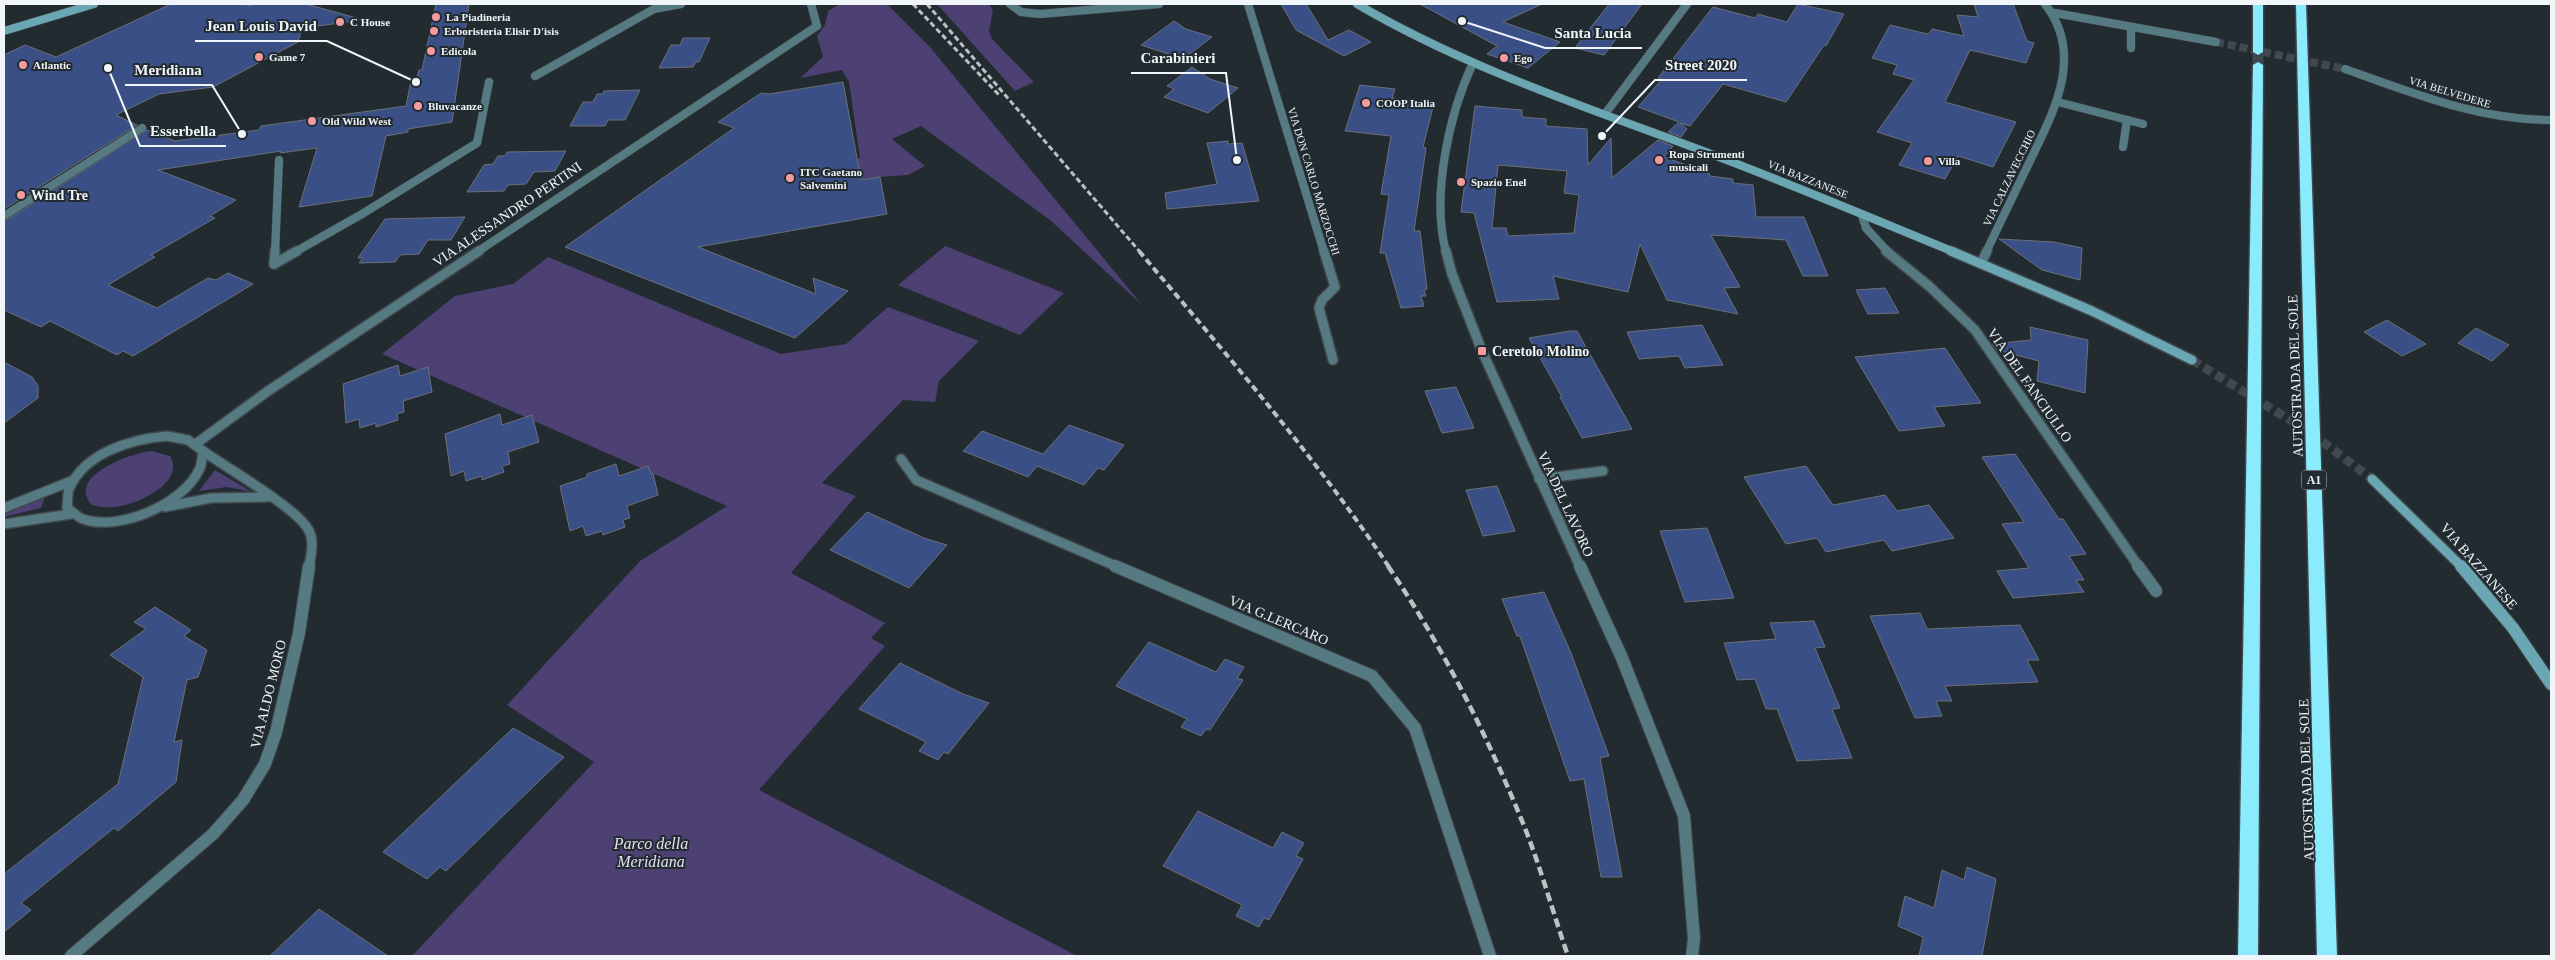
<svg xmlns="http://www.w3.org/2000/svg" width="2555" height="960" font-family="Georgia,serif">
  <style>
    .green { fill: #4d4072 }
    .building { fill: #3a4f86; stroke: #6b7079; fill-rule: evenodd }
    .lines { fill: none; stroke-linecap: round; stroke-linejoin: round }
    .street-tunnel { stroke: #41494e; stroke-width: 8; stroke-dasharray: 8 4; stroke-linecap: butt }
    .secondary-tunnel { stroke: #41494e; stroke-width: 9; stroke-dasharray: 9 5; stroke-linecap: butt }
    .highway-tunnel { stroke: #41494e; stroke-width: 11; stroke-dasharray: 11 5.5; stroke-linecap: butt }
    .street-far2-casing { stroke: #3f474c; stroke-width: 9 }
    .street-far1-casing { stroke: #3f474c; stroke-width: 12 }
    .street-casing { stroke: #3f474c; stroke-width: 14 }
    .secondary-far2-casing { stroke: #3f474c; stroke-width: 9 }
    .secondary-far1-casing { stroke: #3f474c; stroke-width: 12 }
    .secondary-casing { stroke: #3f474c; stroke-width: 14 }
    .highway-casing { stroke: #3f474c; stroke-width: 3 }
    .street-far2 { stroke: #557a81; stroke-width: 8 }
    .street-far1 { stroke: #557a81; stroke-width: 9 }
    .street { stroke: #557a81; stroke-width: 12 }
    .secondary-far2 { stroke: #6ba7b3; stroke-width: 8 }
    .secondary-far1 { stroke: #6ba7b3; stroke-width: 9 }
    .secondary { stroke: #6ba7b3; stroke-width: 12 }
    .highway { fill: #8aebfd; fill-rule: evenodd }
    .rail-far2 { stroke: #bbc1c5; stroke-width: 3; stroke-dasharray: 5.5 3; stroke-linecap: butt }
    .rail-far1 { stroke: #bbc1c5; stroke-width: 4; stroke-dasharray: 7 4; stroke-linecap: butt }
    .rail { stroke: #bbc1c5; stroke-width: 4.5; stroke-dasharray: 9 4.5; stroke-linecap: butt }
    .poi-dot { fill: #f59b9f; stroke: #222b30; stroke-width: 2 }
    .labels { text-anchor: middle; stroke-width: 4; stroke-linejoin: round; paint-order: stroke }
    .far-poi-label { font-size: 11px; font-weight: bold; fill: #f0f5f9; stroke: #222b30; text-anchor: start }
    .far-street-label { font-size: 11px; fill: #f0f5f9; stroke: #222b30 }
    .shield { fill: #222b30; stroke: #b2b8bd; stroke-width: 1 }
    .shield-label { font-size: 12px; font-weight: bold; fill: #f0f5f9 }
    .poi-label { font-size: 14px; font-weight: bold; fill: #f0f5f9; stroke: #222b30; text-anchor: start }
    .street-label { font-size: 14px; fill: #f0f5f9; stroke: #222b30 }
    .near-park-label { font-size: 16px; font-style: italic; fill: #e4e1f3; stroke: #222b30 }
    .leader { fill: none; stroke: #f0f5f9; stroke-width: 2 }
    .callout-dot { fill: #f0f5f9; stroke: #222b30; stroke-width: 2 }
    .callout-label { font-size: 15px; text-anchor: middle; font-weight: bold; fill: #f0f5f9; stroke: #222b30; stroke-width: 4; stroke-linejoin: round; paint-order: stroke }
  </style>
  <rect width="100%" height="100%" fill="#222b30"/>
  <g class="green">
    <polygon points="840,4 887,4 930,47 1142,305 1050,220 921,126 892,139 925,166 908,175 880,177 767,193 765,172 860,158 849,82 842,70 800,78 823,57 817,36 825,25 828,11"/>
    <polygon points="937,4 989,4 993,10 989,31 992,39 1034,82 1015,91"/>
    <polygon points="945,246 1064,293 1020,335 898,285"/>
    <polygon points="548,257 781,354 846,344 888,307 979,341 939,381 935,402 903,400 822,483 856,496 791,573 885,623 871,638 885,646 759,790 1077,956 412,956 594,762 507,705 640,561 727,506 382,354 455,296 513,284"/>
    <path d="M151 451 170 456C186 483 136 505 115 507 107 508 100 507 92 505 66 476 131 453 151 451Z"/>
    <polygon points="215,470 252,492 227,487 199,491"/>
    <polygon points="45,497 41,508 4,517 4,514"/>
  </g>
  <g class="building">
    <polygon points="171,4 244,4 250,6 254,4 306,4 364,20 302,28 298,42 213,87 159,94 116,115 137,125 4,209 4,55 25,45 56,57"/>
    <polygon points="436,4 469,4 452,122 408,129 408,132 386,136 372,196 299,207 317,148 280,153 281,151 158,170 236,200 210,216 215,218 151,255 155,257 108,285 157,308 208,278 216,280 228,273 253,284 133,356 123,351 117,355 50,321 41,327 4,310 4,222 147,130 175,141 259,130 261,126 406,106 411,81 416,80 419,70 422,70"/>
    <polygon points="1281,4 1306,4 1328,40 1349,30 1371,42 1344,56 1296,30"/>
    <polygon points="1420,4 1542,4 1503,22 1560,42 1528,68 1487,54 1497,46"/>
    <polygon points="1609,4 1642,4 1604,55 1575,48"/>
    <polygon points="1798,4 1844,14 1826,46 1824,45 1786,102 1723,84 1690,126 1680,123 1687,129 1681,137 1668,132 1679,122 1638,107 1662,79 1658,78 1713,7 1755,18 1758,14 1787,22"/>
    <polygon points="1974,4 2013,4 2027,41 2034,43 2026,63 1970,50 1945,102 2016,122 1993,167 1958,156 1945,179 1899,165 1912,143 1877,132 1914,80 1893,74 1897,65 1872,58 1890,25 1923,33 1929,34 1932,29 1964,36 1957,15 1978,17"/>
    <polygon points="1174,21 1186,29 1212,37 1183,59 1141,45"/>
    <polygon points="683,38 710,38 699,62 696,62 693,67 659,68 671,45 680,45"/>
    <polygon points="1192,67 1210,79 1238,88 1208,113 1164,97 1174,89 1167,86"/>
    <polygon points="843,82 861,180 880,177 887,214 698,247 816,294 813,278 848,291 795,338 565,247 734,128 718,122 761,93 769,94"/>
    <polygon points="1360,85 1395,89 1392,98 1434,103 1423,147 1426,148 1414,231 1420,231 1427,289 1424,290 1426,296 1421,296 1424,306 1401,308 1385,253 1380,253 1389,195 1381,194 1391,136 1345,131"/>
    <polygon points="640,90 625,120 608,120 605,126 570,126 583,102 593,102 597,94 603,94 604,91"/>
    <path d="M1475 106 1522 110V117L1546 119V126L1587 129 1588 165 1611 138 1612 178 1658 140 1673 146 1664 157 1709 173 1710 176 1733 179V183L1753 185 1756 217H1804L1828 276H1803L1786 240 1711 235 1740 287 1724 288 1738 314 1667 300 1640 244 1628 292 1553 276 1559 299 1497 302 1474 213 1461 212ZM1498 165 1567 171 1564 193 1579 195 1574 233 1508 236 1506 228H1492Z"/>
    <polygon points="1228,141 1228,144 1242,143 1259,201 1167,209 1165,193 1217,184 1207,143"/>
    <polygon points="566,151 555,171 534,172 526,184 508,185 504,191 467,192 484,165 493,164 498,156 505,156 507,152"/>
    <polygon points="465,217 451,240 428,240 419,254 400,255 395,262 359,263 363,258 358,258 385,219"/>
    <polygon points="1999,239 2054,242 2082,248 2080,280 2042,270"/>
    <polygon points="1885,288 1899,313 1868,314 1856,290"/>
    <polygon points="2387,320 2426,344 2402,356 2364,332"/>
    <polygon points="1702,325 1723,365 1685,368 1679,356 1639,359 1627,332"/>
    <polygon points="2030,327 2088,340 2085,393 2037,381 2039,361 1997,350 1992,344 2031,340"/>
    <polygon points="2476,328 2509,345 2492,361 2458,343"/>
    <polygon points="1570,331 1577,331 1632,429 1582,438 1560,397 1562,397 1529,338"/>
    <polygon points="1945,348 1981,403 1934,407 1945,426 1899,431 1855,357"/>
    <polygon points="4,362 32,377 38,386 38,398 4,423"/>
    <polygon points="398,365 400,376 428,367 432,392 403,401 404,412 397,414 398,420 376,427 376,423 360,428 359,419 346,423 343,384"/>
    <polygon points="1456,387 1474,428 1442,433 1425,391"/>
    <polygon points="500,414 502,425 532,415 539,442 508,452 510,464 502,466 504,472 482,480 482,476 466,481 464,471 451,476 445,434"/>
    <polygon points="1069,425 1124,445 1104,470 1098,468 1084,485 1037,466 1028,477 963,451 982,431 1043,454"/>
    <polygon points="2015,454 2059,519 2063,519 2086,554 2069,556 2084,580 2076,580 2084,592 2013,598 1997,571 2029,568 2002,524 2024,522 1982,457"/>
    <polygon points="616,464 619,476 648,466 651,474 653,473 658,495 627,506 630,518 623,520 625,527 603,535 602,531 586,536 583,526 570,531 560,486 587,477 587,474"/>
    <polygon points="1806,466 1833,505 1885,495 1897,511 1929,505 1954,538 1892,551 1884,540 1826,552 1817,538 1786,544 1744,477"/>
    <polygon points="1497,486 1515,531 1483,536 1466,490"/>
    <polygon points="867,512 924,538 947,545 909,588 830,550"/>
    <polygon points="1707,528 1734,598 1685,602 1660,531"/>
    <polygon points="1544,592 1571,653 1609,756 1600,758 1622,877 1601,877 1584,779 1570,781 1520,636 1517,636 1502,599"/>
    <polygon points="155,607 191,630 184,636 207,650 198,677 187,680 174,742 182,740 176,782 118,831 114,828 21,903 31,910 4,932 4,874 118,784 143,677 110,655 146,629 134,622"/>
    <polygon points="1920,613 1927,629 2020,625 2039,660 2027,660 2038,682 1945,686 1952,701 1936,701 1942,716 1915,718 1870,616"/>
    <polygon points="1814,621 1825,647 1815,648 1840,708 1832,709 1852,758 1797,761 1777,709 1766,709 1755,679 1737,680 1724,643 1776,639 1770,623"/>
    <polygon points="1149,642 1216,672 1225,659 1244,667 1237,678 1243,680 1210,730 1206,729 1201,736 1181,727 1187,719 1116,686"/>
    <polygon points="900,663 963,694 989,703 948,754 944,752 938,760 919,751 926,742 859,709"/>
    <polygon points="513,728 564,757 446,871 440,867 427,879 383,852"/>
    <polygon points="1198,811 1273,848 1282,832 1304,843 1296,856 1303,859 1269,920 1264,918 1259,927 1236,916 1242,905 1163,866"/>
    <polygon points="1967,867 1996,879 1982,956 1919,956 1923,937 1898,926 1905,896 1934,908 1942,870 1964,880"/>
    <polygon points="319,909 388,956 270,956"/>
  </g>
  <g class="lines">
    <polyline class="street-tunnel" points="2216,42 2345,69"/>
    <polyline class="secondary-tunnel" points="2192,360 2308,431 2372,479"/>
    <polyline class="highway-tunnel" points="2258,52 2258,65"/>
    <defs>
      <g id="street-far2">
        <polyline points="1010,4 1021,12 1040,14 1159,4"/>
        <polyline points="1248,4 1324,252"/>
        <polyline points="2055,13 2216,42"/>
        <polyline points="2131,27 2131,48"/>
        <path d="M2345 69C2413 93 2478 120 2551 120"/>
        <polyline points="535,76 654,9 681,4"/>
        <polyline points="2058,102 2143,124"/>
        <polyline points="1605,114 1687,4"/>
        <polyline points="2123,147 2127,120"/>
        <polyline points="1862,215 1866,228 1888,252"/>
        <polyline points="4,216 142,128"/>
        <polyline points="275,252 279,160"/>
        <polyline points="295,252 362,214 477,143 489,82"/>
        <polyline points="477,252 817,26 811,4"/>
        <path d="M1446 252C1431 196 1449 114 1473 63"/>
        <path d="M1986 252C2000 223 2014 194 2028 165 2052 115 2086 56 2045 4"/>
      </g>
      <g id="street-far1">
        <polyline points="1324,251 1335,287 1322,300 1319,308 1333,360"/>
        <polyline points="1446,251 1452,274 1482,351 1580,567"/>
        <polyline points="1886,251 1929,286 1975,330 2139,567"/>
        <polyline points="1981,263 1987,251"/>
        <polyline points="274,264 297,251"/>
        <polyline points="274,264 275,251"/>
        <path d="M167 436 188 440 203 451C202 457 202 465 199 470 183 504 119 532 83 519 77 517 72 511 67 508 68 502 67 494 69 489 85 452 132 439 167 436Z"/>
        <polyline points="197,443 268,391 479,251"/>
        <path d="M203 451C227 468 295 507 308 529 315 540 311 555 309 567"/>
        <polyline points="901,459 916,480 1118,567"/>
        <polyline points="1539,479 1603,471"/>
        <polyline points="165,507 211,498 268,497"/>
        <polyline points="4,508 74,480"/>
        <polyline points="4,524 71,514"/>
      </g>
      <g id="street">
        <polyline points="1115,566 1372,676 1415,728 1490,956"/>
        <polyline points="1580,566 1622,658 1684,816 1694,939 1692,956"/>
        <polyline points="2138,566 2156,591"/>
        <polyline points="71,956 213,834 243,800 265,764 276,732 299,633 309,566"/>
      </g>
      <g id="secondary-far2">
        <path d="M1357 4C1461 65 1574 103 1687 145 1777 178 1866 216 1954 252"/>
        <polyline points="4,31 94,4"/>
      </g>
      <g id="secondary-far1">
        <polyline points="1951,251 2092,311 2192,360"/>
        <polyline points="2372,479 2462,567"/>
      </g>
      <polyline id="secondary" points="2461,566 2513,628 2551,684"/>
      <g id="highway">
        <polygon points="2253,4 2263,4 2263,52 2258,55 2253,52"/>
        <polygon points="2296,4 2306,4 2337,956 2317,956"/>
        <polygon points="2258,62 2263,65 2258,956 2238,956 2253,65"/>
      </g>
    </defs>
    <use href="#street-far2" class="street-far2-casing"/>
    <use href="#street-far1" class="street-far1-casing"/>
    <use href="#street" class="street-casing"/>
    <use href="#secondary-far2" class="secondary-far2-casing"/>
    <use href="#secondary-far1" class="secondary-far1-casing"/>
    <use href="#secondary" class="secondary-casing"/>
    <use href="#highway" class="highway-casing"/>
    <use href="#street-far2" class="street-far2"/>
    <use href="#street-far1" class="street-far1"/>
    <use href="#street" class="street"/>
    <use href="#secondary-far2" class="secondary-far2"/>
    <use href="#secondary-far1" class="secondary-far1"/>
    <use href="#secondary" class="secondary"/>
    <use href="#highway" class="highway"/>
    <g class="rail-far2">
      <polyline points="913,4 1000,96"/>
      <polyline points="927,4 1140,252"/>
    </g>
    <path class="rail-far1" d="M1139 251C1226 354 1314 455 1389 567"/>
    <path class="rail" d="M1388 566C1441 644 1484 729 1520 816 1539 861 1552 910 1568 956"/>
  </g>
  <g class="poi-dot">
    <circle cx="436" cy="17" r="5"/>
    <circle cx="340" cy="22" r="5"/>
    <circle cx="434" cy="31" r="5"/>
    <circle cx="431" cy="51" r="5"/>
    <circle cx="259" cy="57" r="5"/>
    <circle cx="1504" cy="58" r="5"/>
    <circle cx="23" cy="65" r="5"/>
    <circle cx="1366" cy="103" r="5"/>
    <circle cx="418" cy="106" r="5"/>
    <circle cx="312" cy="121" r="5"/>
    <circle cx="1659" cy="160" r="5"/>
    <circle cx="1928" cy="161" r="5"/>
    <circle cx="790" cy="178" r="5"/>
    <circle cx="1461" cy="182" r="5"/>
    <circle cx="21" cy="195" r="5"/>
    <rect x="1477" y="346" width="10" height="10" rx="2.5"/>
  </g>
  <g class="labels">
    <g class="far-poi-label">
      <text x="446" y="21">La Piadineria</text>
      <text x="350" y="26">C House</text>
      <text x="444" y="35">Erboristeria Elisir D'isis</text>
      <text x="441" y="55">Edicola</text>
      <text x="269" y="61">Game 7</text>
      <text x="1514" y="62">Ego</text>
      <text x="33" y="69">Atlantic</text>
      <text x="1376" y="107">COOP Italia</text>
      <text x="428" y="110">Bluvacanze</text>
      <text x="322" y="125">Old Wild West</text>
      <text x="1669" y="158">Ropa Strumenti<tspan x="1669" dy="13">musicali</tspan></text>
      <text x="1938" y="165">Villa</text>
      <text x="800" y="176">ITC Gaetano<tspan x="800" dy="13">Salvemini</tspan></text>
      <text x="1471" y="186">Spazio Enel</text>
    </g>
    <g class="far-street-label">
      <text transform="translate(2450 92) rotate(17)" y="4">VIA BELVEDERE</text>
      <text transform="translate(2009 178) rotate(-64)" y="4">VIA CALZAVECCHIO</text>
      <text transform="translate(1808 179) rotate(22)" y="4">VIA BAZZANESE</text>
      <text transform="translate(1314 181) rotate(73)" y="4">VIA DON CARLO MARZOCCHI</text>
    </g>
    <rect class="shield" x="2301.5" y="470.5" width="25" height="19" rx="4"/>
    <g class="shield-label">
      <text x="2314" y="484">A1</text>
    </g>
    <g class="poi-label">
      <text x="31" y="200">Wind Tre</text>
      <text x="1492" y="356">Ceretolo Molino</text>
    </g>
    <g class="street-label">
      <text transform="translate(507 214) rotate(-34)" y="5">VIA ALESSANDRO PERTINI</text>
      <text transform="translate(2295 376) rotate(-92)" y="5">AUTOSTRADA DEL SOLE</text>
      <text transform="translate(2030 385) rotate(55)" y="5">VIA DEL FANCIULLO</text>
      <text transform="translate(1566 504) rotate(65)" y="5">VIA DEL LAVORO</text>
      <text transform="translate(2479 566) rotate(49)" y="5">VIA BAZZANESE</text>
      <text transform="translate(1279 620) rotate(23)" y="5">VIA G.LERCARO</text>
      <text transform="translate(268 694) rotate(-76)" y="5">VIA ALDO MORO</text>
      <text transform="translate(2306 780) rotate(-92)" y="5">AUTOSTRADA DEL SOLE</text>
    </g>
    <g class="near-park-label">
      <text x="651" y="849">Parco della<tspan x="651" dy="18">Meridiana</tspan></text>
    </g>
  </g>
  <path class="leader" d="M416 82L327 41H195M1462 21L1545 48H1642M1237 160L1226 73H1131M1602 136L1655 80H1747M242 134L212 85H125M108 68L140 146H226"/>
  <g class="callout-dot">
    <circle cx="416" cy="82" r="5"/>
    <circle cx="1462" cy="21" r="5"/>
    <circle cx="1237" cy="160" r="5"/>
    <circle cx="1602" cy="136" r="5"/>
    <circle cx="242" cy="134" r="5"/>
    <circle cx="108" cy="68" r="5"/>
  </g>
  <g class="callout-label">
    <text x="261" y="31">Jean Louis David</text>
    <text x="1593" y="38">Santa Lucia</text>
    <text x="1178" y="63">Carabinieri</text>
    <text x="1701" y="70">Street 2020</text>
    <text x="168" y="75">Meridiana</text>
    <text x="183" y="136">Esserbella</text>
  </g>
  <rect width="2555" height="960" fill="none" stroke="#f0f5f9" stroke-width="10"/>
</svg>
